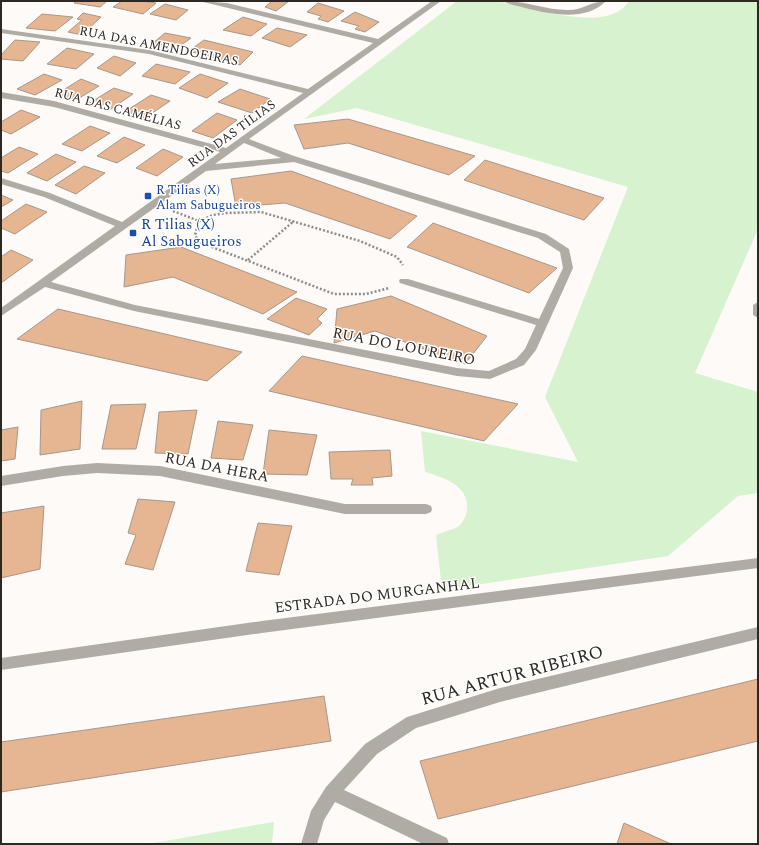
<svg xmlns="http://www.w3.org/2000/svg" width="759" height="845" font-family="Spectral,serif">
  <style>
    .green { fill: #d7f2ce }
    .building { fill: #e5b691; stroke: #a7978b }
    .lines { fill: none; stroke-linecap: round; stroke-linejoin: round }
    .path { stroke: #918c88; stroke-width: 2.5; stroke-dasharray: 2 2; stroke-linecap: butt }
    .minor { fill: #b0aba4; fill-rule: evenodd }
    .transit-dot { fill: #1a4fb4; stroke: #fff; stroke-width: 1.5 }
    .labels { text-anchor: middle; stroke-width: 3; stroke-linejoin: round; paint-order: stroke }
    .far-street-label { font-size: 13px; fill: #2e2823; stroke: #fff }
    .far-transit-label { font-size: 13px; fill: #164399; stroke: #fff; text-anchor: start }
    .transit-label { font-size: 15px; fill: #164399; stroke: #fff; text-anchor: start }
    .street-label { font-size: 15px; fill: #2e2823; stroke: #fff }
    .near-street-label { font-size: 18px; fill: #2e2823; stroke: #fff }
  </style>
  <rect width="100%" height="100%" fill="#fdfaf7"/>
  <g class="green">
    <path d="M457 1C469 1 481 0 493 1 527 4 607 37 629 1H758V229L695 373 758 392V493L738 496 668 556 442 590 436 535C442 532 453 530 459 526 464 521 466 516 467 510 470 486 443 477 425 472L421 431 578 462 545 397 628 187 357 108 304 119Z"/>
    <polygon points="274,822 272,844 148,844 273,822"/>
  </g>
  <g class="building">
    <polygon points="76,1 107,1 100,7 74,3"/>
    <polygon points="122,1 142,1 156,3 143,14 113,7"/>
    <polygon points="272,1 289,1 276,11 265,7"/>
    <polygon points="318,3 344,11 328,22 318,19 321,16 307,12"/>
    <polygon points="165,4 188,10 176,20 150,14"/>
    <polygon points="355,12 379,22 365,32 355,29 359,26 341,21"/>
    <polygon points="83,13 101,17 82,35 68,32 82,20 77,19"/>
    <polygon points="42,14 73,17 55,31 26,28"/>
    <polygon points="243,17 267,24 251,36 223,30"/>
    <polygon points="277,28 307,35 290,47 262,38"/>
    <polygon points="165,33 191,38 177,48 153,43"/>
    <polygon points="15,40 40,42 23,61 1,59 1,55"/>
    <polygon points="204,40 253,52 240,65 189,51"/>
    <polygon points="67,48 94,54 76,69 47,64"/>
    <polygon points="114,56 136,63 120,76 97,68"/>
    <polygon points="156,64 190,72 175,84 142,76"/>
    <polygon points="44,74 62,80 35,95 17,89"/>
    <polygon points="200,74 228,83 207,98 179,88"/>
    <polygon points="81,79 99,86 73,102 55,95"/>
    <polygon points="114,88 133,94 108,111 88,104"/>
    <polygon points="240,89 270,99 252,113 218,102"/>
    <polygon points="151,95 170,101 145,118 126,111"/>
    <polygon points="21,110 40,117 11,134 1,130 1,122"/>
    <polygon points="217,113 237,120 213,138 192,131"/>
    <polygon points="348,119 475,156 449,175 348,143 304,149 294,125"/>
    <polygon points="90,126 110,133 82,151 62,144"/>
    <polygon points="124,137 145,145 117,163 97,156"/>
    <polygon points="19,147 38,154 8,173 1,171 1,158"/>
    <polygon points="163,149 183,157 157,176 136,168"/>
    <polygon points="56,154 76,162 47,181 27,173"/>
    <polygon points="485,160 604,198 584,220 464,180"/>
    <polygon points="84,166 105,173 76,194 55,185"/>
    <polygon points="291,171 417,216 390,239 285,203 236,207 231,179"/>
    <polygon points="1,195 13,200 1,207"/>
    <polygon points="26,204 47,212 15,234 1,228 1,221"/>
    <polygon points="433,223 557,268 529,293 407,247"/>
    <polygon points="181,247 297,292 263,314 173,277 124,287 126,255"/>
    <polygon points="11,250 33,260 1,283 1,257"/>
    <polygon points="391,296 487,336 465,364 375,331 334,343 337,309"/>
    <polygon points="296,298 327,309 317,319 322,323 309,335 267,319"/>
    <polygon points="58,309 242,352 207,381 17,339"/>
    <polygon points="302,356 518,404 484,441 269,391"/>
    <polygon points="82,401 80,449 40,455 41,410"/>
    <polygon points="146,404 136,449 102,449 111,405"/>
    <polygon points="197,410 188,454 155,453 159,412"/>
    <polygon points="218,421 253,425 243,460 211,458"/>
    <polygon points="18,427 15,459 1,461 1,430"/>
    <polygon points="269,430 317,435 307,475 263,474"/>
    <polygon points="390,450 392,476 372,478 373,485 351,485 353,479 331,479 329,452"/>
    <polygon points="138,499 175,502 153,570 125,564 136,535 128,533"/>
    <polygon points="44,506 40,569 1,578 1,513"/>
    <polygon points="258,523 292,526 279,575 246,571"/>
    <polygon points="758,679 758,741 438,819 420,761"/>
    <polygon points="324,696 331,741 1,792 1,742"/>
    <polygon points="624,823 671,844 617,844"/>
  </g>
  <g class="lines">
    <g class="path">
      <polyline points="173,211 199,221 195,235 199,242 334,294 366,294 389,288"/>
      <polyline points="199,221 213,215 226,213 261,212 360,241 397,257 403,265"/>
      <polyline points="248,260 294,221"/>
    </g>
    <g class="minor">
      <path d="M199 1 227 3 378 39 432 1H441L249 139 294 156 546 234 569 249 573 268 536 350 524 365 490 379 457 376 134 311 45 287 1 316V308L115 226 44 197 1 184V178L50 193 122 222 220 152 54 107 1 98V92L54 101 226 148 303 93 149 54 1 33V29L149 50 308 89 373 43ZM244 143 281 158 215 164ZM294 162 538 238 560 252 563 268 539 319 408 279H400L399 281 400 283 536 325 525 349 516 359 489 371 457 368 135 305 51 282 206 171Z"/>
      <path d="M504 1C525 1 545 10 567 10 581 11 592 1 606 1 586 22 550 14 525 8 518 6 509 5 504 1Z"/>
      <polygon points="758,302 758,318 753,315 753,305"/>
      <polygon points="97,463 160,466 345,504 426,504 431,506 432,509 431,512 426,514 345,514 160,476 97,473 63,476 1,486 1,476 63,466"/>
      <polygon points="758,558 758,568 262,633 1,670 1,658 262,621"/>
      <polygon points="758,627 758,639 500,702 416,728 377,754 344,790 447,838 449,844 423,844 335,802 324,820 317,844 301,844 311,811 326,787 365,744 407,717 500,688"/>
    </g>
  </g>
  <g class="transit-dot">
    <rect x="144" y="192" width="8" height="8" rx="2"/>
    <rect x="129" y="229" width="8" height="8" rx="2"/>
  </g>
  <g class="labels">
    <g class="far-street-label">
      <text transform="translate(159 45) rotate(11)" y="5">RUA DAS AMENDOEIRAS</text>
      <text transform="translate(118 108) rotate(15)" y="5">RUA DAS CAMÉLIAS</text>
      <text transform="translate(231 133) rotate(-36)" y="5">RUA DAS TÍLIAS</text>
    </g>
    <g class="far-transit-label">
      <text x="156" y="194">R Tilias (X)<tspan x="156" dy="15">Alam Sabugueiros</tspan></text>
    </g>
    <g class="transit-label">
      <text x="141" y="229">R Tilias (X)<tspan x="141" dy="17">Al Sabugueiros</tspan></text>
    </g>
    <g class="street-label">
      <text transform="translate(404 346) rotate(11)" y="5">RUA DO LOUREIRO</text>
      <text transform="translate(217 467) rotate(11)" y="5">RUA DA HERA</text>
      <text transform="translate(377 595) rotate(-7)" y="5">ESTRADA DO MURGANHAL</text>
    </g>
    <g class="near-street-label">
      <text transform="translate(512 675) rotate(-15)" y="6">RUA ARTUR RIBEIRO</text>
    </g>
  </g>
  <rect width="759" height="845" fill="none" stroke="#2e2823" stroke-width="4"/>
</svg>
